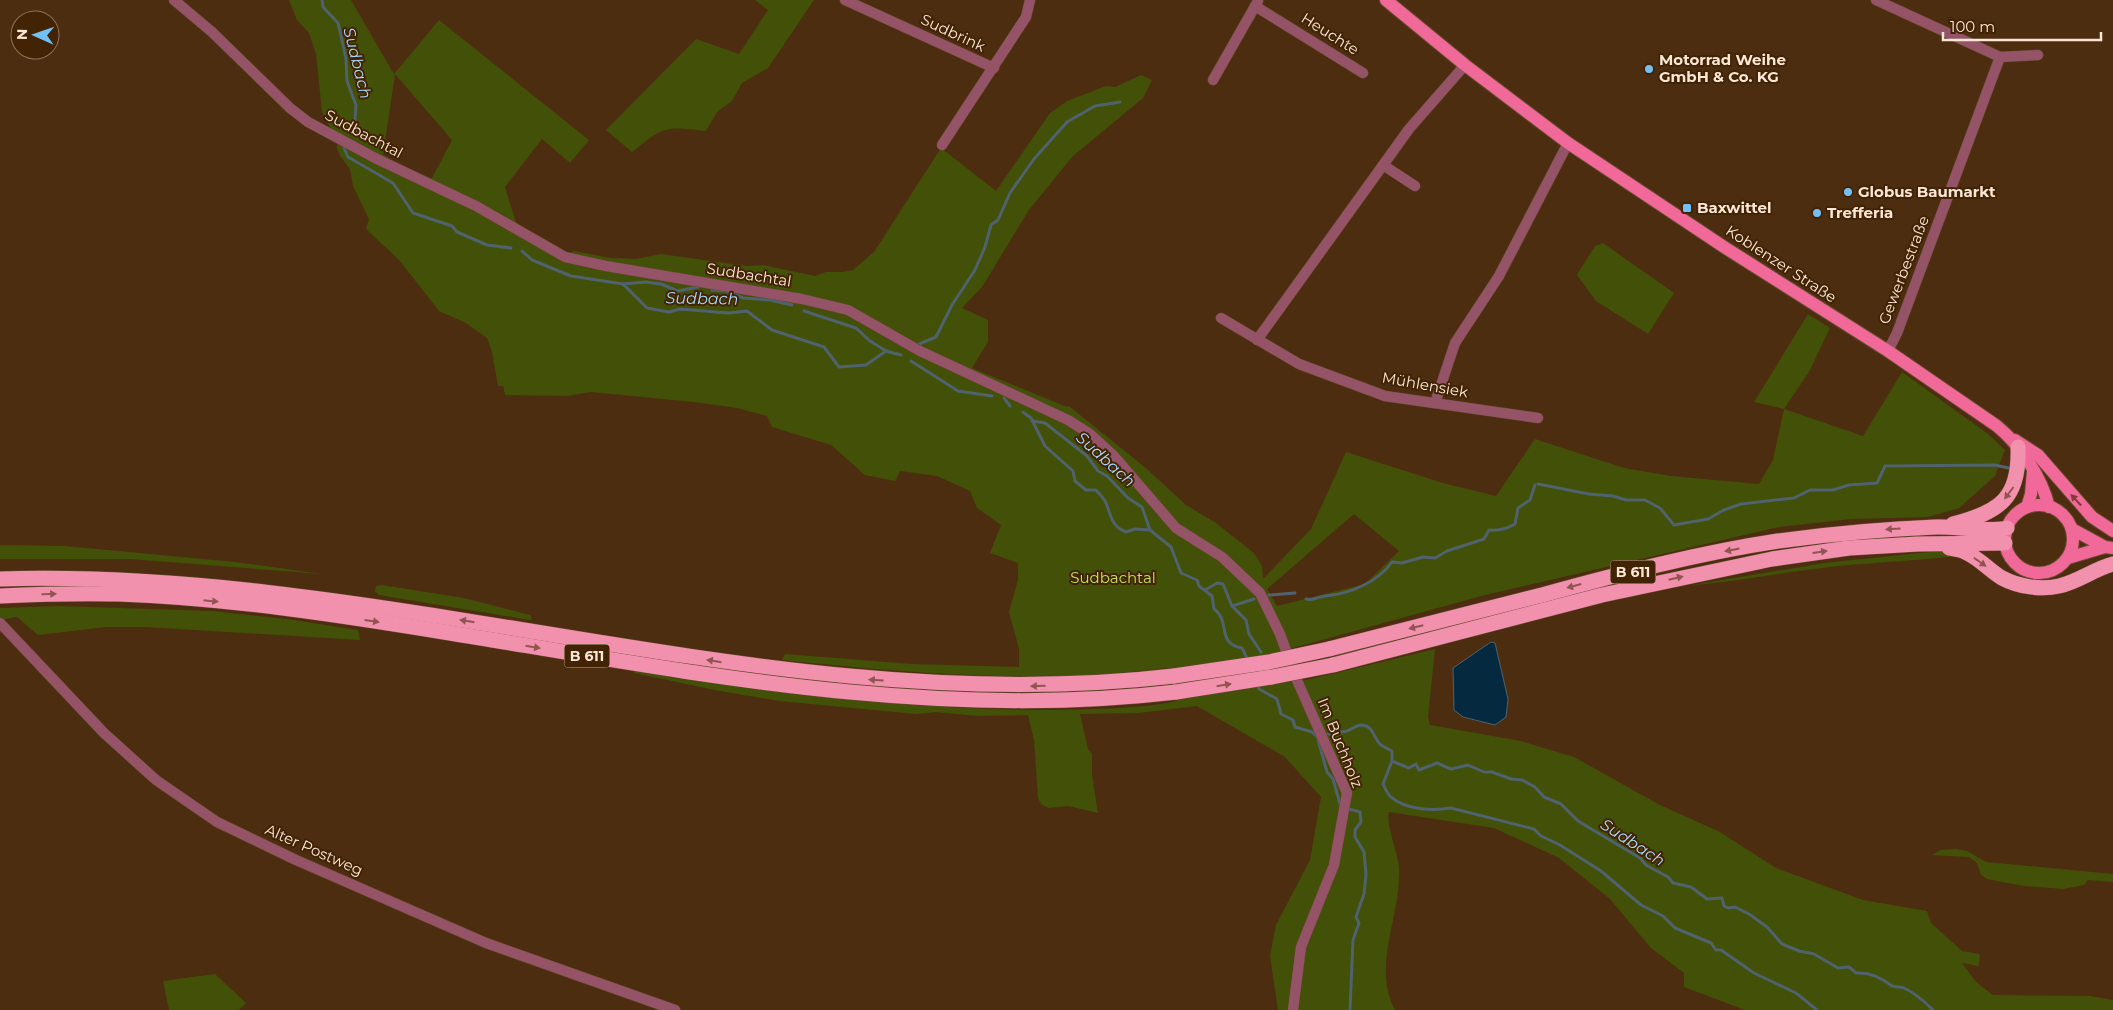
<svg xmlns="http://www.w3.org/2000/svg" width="2113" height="1010" font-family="Montserrat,sans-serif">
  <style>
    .green { fill: #425008; fill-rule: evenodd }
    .water { fill: #05293f; stroke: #4f626d }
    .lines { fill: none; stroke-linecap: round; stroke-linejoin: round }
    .stream { stroke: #4f626d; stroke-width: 3 }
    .minor-casing { stroke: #694b30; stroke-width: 11 }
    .major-casing { stroke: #694b30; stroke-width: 14 }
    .highway-casing { stroke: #694b30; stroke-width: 16 }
    .minor { stroke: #955368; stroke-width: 10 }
    .major { stroke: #f06999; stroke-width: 12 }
    .highway { stroke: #f191ae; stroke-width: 15 }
    .highway-bridge-casing { stroke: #694b30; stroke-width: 16; stroke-linecap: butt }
    .highway-bridge { stroke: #f191ae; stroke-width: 15 }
    .oneway { fill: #915450 }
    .oneway2 { fill: #7f3c38 }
    .poi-dot { fill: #74c0f6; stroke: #422304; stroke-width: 2 }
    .labels { text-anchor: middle; stroke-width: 4; stroke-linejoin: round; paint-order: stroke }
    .shield { fill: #422304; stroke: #c4ac98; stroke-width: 1 }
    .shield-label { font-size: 14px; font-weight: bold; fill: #fce7d7 }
    .street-label { font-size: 15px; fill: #fce7d7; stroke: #422304 }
    .poi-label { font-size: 15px; font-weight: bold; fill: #fce7d7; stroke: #422304; text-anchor: start }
    .park-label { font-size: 15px; fill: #c5e453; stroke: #422304 }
    .water-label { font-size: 16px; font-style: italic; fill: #aad9fb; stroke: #422304 }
  </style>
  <rect width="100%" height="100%" fill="#4d2d10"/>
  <g class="green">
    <path d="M289 0H351L394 74 439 20 589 140 570 163 542 139 505 187 517 226 567 254 574 251 611 258 636 259 661 254 747 266 763 265 815 276 826 272H843L853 270 874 252 941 148 996 191 1050 113 1067 101 1106 86 1115 87 1141 75 1152 80 1143 98 1072 157 1029 210 982 287 962 308 988 320V342L972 368 1067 407 1069 406 1147 469 1186 505 1216 523 1254 553 1262 566 1263 579 1311 529 1346 452 1443 483 1496 496 1535 439 1624 468 1671 476 1759 484 1773 460 1784 409 1754 402 1808 314 1830 328 1809 372 1784 409 1863 436 1902 372 1988 434 2005 450 1995 476 1959 508 1928 517 1851 519 1779 527 1485 595 1282 651 1302 681 1435 649 1428 717 1430 725 1521 741 1574 757 1660 805 1720 832 1776 868 1863 900 1927 911 1931 923 1962 951 1980 954 1979 966 1962 963 1976 982 1993 995 2090 996 2113 1000V1010H1745L1684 987V973L1651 948 1610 899 1559 858 1494 828 1389 812C1385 822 1398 854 1399 867 1402 915 1371 965 1395 1010H1278L1270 956 1276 925 1310 860 1321 797 1285 757 1197 706 1139 713 1080 714 1088 749 1092 754V775L1098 813 1068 806 1048 808 1041 804 1038 798 1034 740 1028 715 978 716 936 712 916 714 779 701 715 690 634 673 635 670C774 689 913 711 1053 710 1094 709 1138 709 1177 701L1170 670 1167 668C1039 685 910 673 782 660L785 654 912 664 1019 667V649L1009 612 1018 580V563L990 553 1001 525 977 508 970 491 937 476 900 471 895 481 865 475 831 445 772 427 767 416 737 408 694 402 591 392 567 396 505 395 503 386H498L492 352 487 338 466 323 439 311 400 261 366 229 369 219 353 186 350 169 340 156 337 149V141L322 112 316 54 309 33 297 20ZM395 74 452 140 430 182 390 164 388 157 383 155ZM1354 514 1399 551 1365 584 1277 606 1267 589Z"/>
    <path d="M755 0H814L768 68 742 83 732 101 717 112 706 131C665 126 664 126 632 152L606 130 696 39 739 54 768 10Z"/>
    <polygon points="1603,243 1674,293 1648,334 1596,301 1577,275 1595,246"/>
    <polygon points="0,545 65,546 235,562 322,574 130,559 0,559"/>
    <path d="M1948 550 1956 556C1911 562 1866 562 1822 568 1778 573 1736 582 1692 585L1824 563Z"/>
    <polygon points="382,585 464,598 530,615 532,618 530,620 379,595 375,591 376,586"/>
    <polygon points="59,606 212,611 286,619 358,630 360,640 146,627 106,627 38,635 17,617 0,620 0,608"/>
    <polygon points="1956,849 1967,851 1986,862 2113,874 2113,882 2088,880 2084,885 2063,889 2024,886 1987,879 1981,875 1977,863 1969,857 1932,855 1941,850"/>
    <polygon points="215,974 246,1003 239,1010 169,1010 163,981"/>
  </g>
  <polygon class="water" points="1491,642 1495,643 1508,699 1506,717 1495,725 1463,717 1454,710 1453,668"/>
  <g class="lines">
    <g class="stream">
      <polyline points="322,0 323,7 338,23 340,31 346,59 347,81 356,105 354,134"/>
      <polyline points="344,148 348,157 393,183 413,213 452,226 457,232 487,245 511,248"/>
      <polyline points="522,251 532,260 571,276 623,284 647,308 669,312 680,309 728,313 747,311 772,330 824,347 839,367 866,365 886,351"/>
      <polyline points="623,284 646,282 661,284 678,291 698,287"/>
      <polyline points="712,290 726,291 743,298 770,300 792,305"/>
      <polyline points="804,311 856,328 870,341 886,351 901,355"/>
      <polyline points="919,344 936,337 952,305 975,270 985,247 991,225 998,220 1010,193 1034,159 1067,122 1095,106 1120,102"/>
      <polyline points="911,361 958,391 992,396"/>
      <polyline points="1004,398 1010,406"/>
      <path d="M1023 412 1031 418 1045 446 1073 471 1075 481 1086 490H1096C1099 494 1104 498 1106 503 1111 516 1112 527 1126 532L1135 529 1150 530"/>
      <path d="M1032 421 1045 423 1087 456 1098 471 1107 476 1128 498 1142 507 1150 530 1171 547 1181 573 1197 580 1199 586 1212 596 1214 609C1231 621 1216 644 1242 648L1248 660"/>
      <polyline points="1538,484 1589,494 1613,496 1626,500 1645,500 1660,508 1674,525 1708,519 1724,510 1741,504 1794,498 1810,490 1833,490 1849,485 1877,483 1885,466 1995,465 2013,469"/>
      <polyline points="1205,590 1217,583 1223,584 1232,606 1246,620 1249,634 1261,652"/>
      <polyline points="1269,595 1295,593"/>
      <path d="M1306 599C1314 601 1317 597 1325 596 1350 594 1378 582 1392 562L1402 563 1423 557 1435 558 1447 551 1484 539 1489 530C1499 531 1507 529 1515 524L1518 508 1530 500 1535 485"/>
      <polyline points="1232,606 1254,599"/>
      <polyline points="1257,684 1259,689 1277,699 1281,714 1293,720 1295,727 1312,732 1318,738"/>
      <path d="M1328 734 1337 735 1340 732C1353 732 1352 725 1362 725 1374 726 1373 738 1381 745 1384 747 1388 749 1392 751V761L1409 768 1416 764 1419 770 1437 763 1451 769 1468 765 1484 772H1492L1511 779 1522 780 1535 787 1544 797 1561 804 1578 821 1640 858 1646 865 1668 877 1673 883 1691 887 1707 899 1722 898 1724 906 1728 908 1735 907 1749 914 1767 927 1782 944 1799 951 1814 954 1838 968 1849 967 1856 973C1871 972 1881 978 1892 986 1895 987 1901 987 1904 988 1915 993 1924 1001 1933 1010"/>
      <polyline points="1318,740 1327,772 1333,779 1340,804"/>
      <path d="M1392 761 1383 784C1385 788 1388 795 1391 797 1406 810 1433 811 1451 808L1534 829 1541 836 1560 845 1601 871 1641 905 1663 916 1675 928 1711 943 1716 950H1721L1754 973 1796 993 1817 1010"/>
      <polyline points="1349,809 1360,812 1361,822 1355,830 1355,837 1364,852 1366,874 1364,894 1356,917 1359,923 1353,940 1350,1010"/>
    </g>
    <defs>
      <g id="minor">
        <polyline points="174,0 212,32 290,108 308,122 377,159 476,206 565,257 606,266 802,299 848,310 920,351 1068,420 1090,434 1114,456 1176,528 1222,557 1260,593 1280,634 1296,678 1347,793 1334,865 1301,947 1293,1010"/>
        <polyline points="845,0 994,68"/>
        <polyline points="1876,0 2000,57 2038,55"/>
        <polyline points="1255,6 1363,73"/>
        <polyline points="1213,80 1258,1"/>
        <polyline points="942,145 1026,17 1030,0"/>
        <polyline points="1383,165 1415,186"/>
        <polyline points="1221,318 1299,364 1385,396 1538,418"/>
        <polyline points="1257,340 1409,129 1465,65"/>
        <polyline points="1888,351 1897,333 2000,57"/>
        <polyline points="1435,403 1455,343 1499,276 1568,143"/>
        <polyline points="0,623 104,733 156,780 217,822 296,860 486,943 675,1010"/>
      </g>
      <g id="major">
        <path d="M1386 0 1465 65 1568 143 1724 247 1888 351 1997 426C2021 446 2041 476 2049 507"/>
        <polyline points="2015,440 2038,455 2092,517 2113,531"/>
        <circle cx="2039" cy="539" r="34"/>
        <polyline points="2027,507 2031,494 2033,471"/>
        <polyline points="2072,529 2105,547 2113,548"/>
        <polyline points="2068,558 2105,547"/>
      </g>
      <g id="highway">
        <path d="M1953 524C2000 512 2020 498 2018 447"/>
        <path d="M1949 548C1955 549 1962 550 1967 553 1980 559 1990 571 2002 578 2019 587 2041 590 2059 586 2078 582 2094 569 2113 564"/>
        <path d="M0 579C395 567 778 722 1174 676"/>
        <path d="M0 596C40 594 79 593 119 594 230 598 340 615 450 633 689 672 932 721 1176 692"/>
        <path d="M1329 649C1400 631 1471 613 1542 595 1619 574 1698 553 1778 541 1830 534 1883 529 1936 527 1960 526 1983 533 2007 528"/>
        <polyline points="1333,665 1602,595 1772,559 1849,548 1918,544 2005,543"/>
      </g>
    </defs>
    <use href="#minor" class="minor-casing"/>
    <use href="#major" class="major-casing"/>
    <use href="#highway" class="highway-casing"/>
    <use href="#minor" class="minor"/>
    <use href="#major" class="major"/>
    <use href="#highway" class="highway"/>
    <defs>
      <g id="highway-bridge">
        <polyline points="1174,676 1269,662 1329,649"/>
        <polyline points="1176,692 1272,677 1333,665"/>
      </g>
    </defs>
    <use href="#highway-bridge" class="highway-bridge-casing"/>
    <use href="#highway-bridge" class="highway-bridge"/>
  </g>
  <defs><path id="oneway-solid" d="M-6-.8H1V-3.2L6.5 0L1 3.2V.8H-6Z" transform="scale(1.25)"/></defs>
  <g class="oneway">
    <use href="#oneway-solid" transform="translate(2009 493) rotate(127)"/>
    <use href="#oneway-solid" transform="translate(1893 529) rotate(176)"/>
    <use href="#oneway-solid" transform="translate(1732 550) rotate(169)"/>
    <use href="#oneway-solid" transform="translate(1820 552) rotate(-8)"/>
    <use href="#oneway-solid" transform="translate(1980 562) rotate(35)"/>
    <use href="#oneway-solid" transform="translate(1676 578) rotate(-13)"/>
    <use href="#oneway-solid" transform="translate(1574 586) rotate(165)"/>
    <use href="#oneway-solid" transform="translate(49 594) rotate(-2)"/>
    <use href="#oneway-solid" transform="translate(211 601) rotate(6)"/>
    <use href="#oneway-solid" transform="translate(372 621) rotate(8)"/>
    <use href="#oneway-solid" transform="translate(467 621) rotate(-171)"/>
    <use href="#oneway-solid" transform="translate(1416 627) rotate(166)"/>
    <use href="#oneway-solid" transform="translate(533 647) rotate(9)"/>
    <use href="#oneway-solid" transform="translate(714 661) rotate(-171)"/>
    <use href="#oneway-solid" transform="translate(876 680) rotate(-176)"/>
    <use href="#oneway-solid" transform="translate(1224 685) rotate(-9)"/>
    <use href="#oneway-solid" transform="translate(1038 686) rotate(179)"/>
  </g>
  <use class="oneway2" href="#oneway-solid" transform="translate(2076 500) rotate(-133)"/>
  <g class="poi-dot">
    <circle cx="1649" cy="69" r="5"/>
    <circle cx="1848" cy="192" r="5"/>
    <rect x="1682" y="203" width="10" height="10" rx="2.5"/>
    <circle cx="1817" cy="213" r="5"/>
  </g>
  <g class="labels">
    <g class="shield">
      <rect x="1610.5" y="560.5" width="45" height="23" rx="4"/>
      <rect x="564.5" y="644.5" width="45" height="23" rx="4"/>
    </g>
    <g class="shield-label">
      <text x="1633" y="577">B 611</text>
      <text x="587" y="661">B 611</text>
    </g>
    <g class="street-label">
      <text transform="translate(953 33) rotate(25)" y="5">Sudbrink</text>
      <text transform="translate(1330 34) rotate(32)" y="5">Heuchte</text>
      <text transform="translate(364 134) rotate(28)" y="5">Sudbachtal</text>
      <text transform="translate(1781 264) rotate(33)" y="5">Koblenzer Straße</text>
      <text transform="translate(1904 270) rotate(-69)" y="5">Gewerbestraße</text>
      <text transform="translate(749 275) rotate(9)" y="5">Sudbachtal</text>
      <text transform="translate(1425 385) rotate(10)" y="5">Mühlensiek</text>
      <text transform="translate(1340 743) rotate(68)" y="5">Im Buchholz</text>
      <text transform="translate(314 850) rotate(24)" y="5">Alter Postweg</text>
    </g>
    <g class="poi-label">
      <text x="1659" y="65">Motorrad Weihe<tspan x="1659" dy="17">GmbH &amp; Co. KG</tspan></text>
      <text x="1858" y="197">Globus Baumarkt</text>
      <text x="1697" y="213">Baxwittel</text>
      <text x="1827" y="218">Trefferia</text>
    </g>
    <g class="park-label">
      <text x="1113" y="583">Sudbachtal</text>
    </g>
    <g class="water-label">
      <text transform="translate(358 63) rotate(76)" y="6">Sudbach</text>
      <text transform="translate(702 298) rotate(1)" y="6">Sudbach</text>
      <text transform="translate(1106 459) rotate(42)" y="6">Sudbach</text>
      <text transform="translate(1633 842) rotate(33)" y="6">Sudbach</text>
    </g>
  </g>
  <g transform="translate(35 35) rotate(272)"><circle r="24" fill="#422304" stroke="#8c7158"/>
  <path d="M0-4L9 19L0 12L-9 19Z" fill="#74c0f6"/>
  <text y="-8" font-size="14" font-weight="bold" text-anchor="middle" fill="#fce7d7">N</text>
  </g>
  <path d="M1943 32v8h158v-8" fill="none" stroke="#fce7d7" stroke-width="2.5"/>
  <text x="1950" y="32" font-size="15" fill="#fce7d7" stroke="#422304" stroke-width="4" paint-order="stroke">100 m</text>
</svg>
